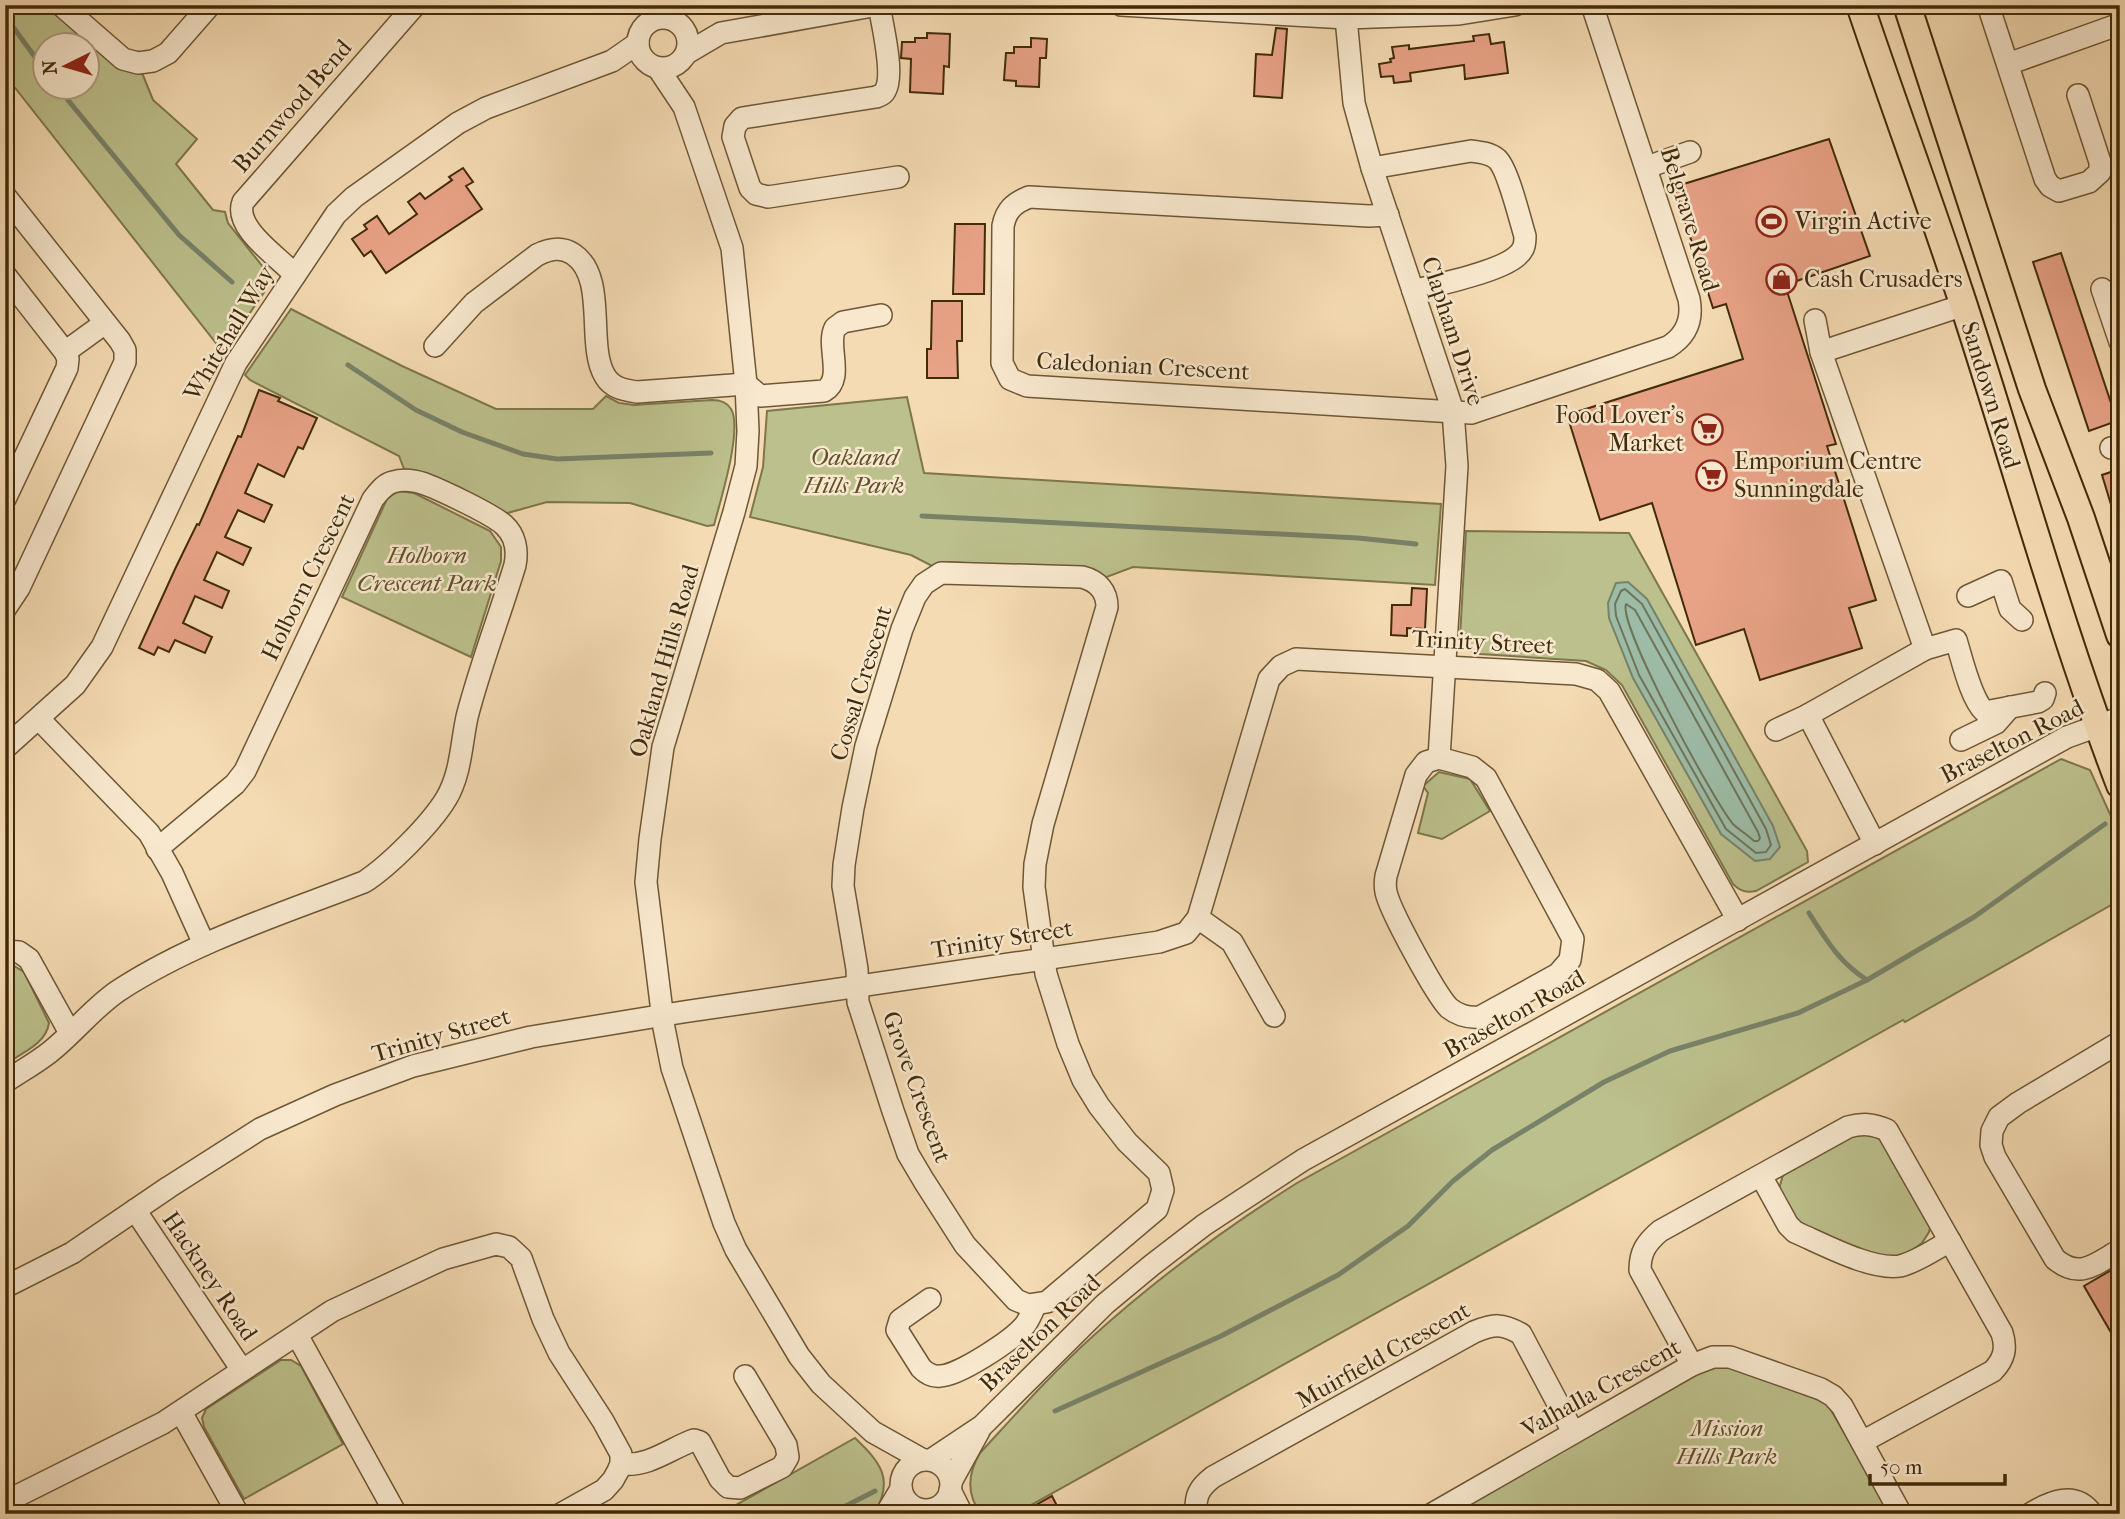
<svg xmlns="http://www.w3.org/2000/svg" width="2125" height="1519" font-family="'IM FELL French Canon',serif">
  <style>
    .green { fill: #bcc08c; stroke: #7e764c; stroke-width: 2; fill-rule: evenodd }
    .water { fill: #9dbca7; stroke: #788269; stroke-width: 2 }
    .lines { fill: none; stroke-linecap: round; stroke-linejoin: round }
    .shore { stroke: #6f7459; stroke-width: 2 }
    .stream { stroke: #788269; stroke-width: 5 }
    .building { fill: #e8a286; stroke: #412b0b; stroke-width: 2 }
    .minor-casing { stroke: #6e5735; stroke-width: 24 }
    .major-casing { stroke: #412b0b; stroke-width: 30 }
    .minor { stroke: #f8e8ce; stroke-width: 21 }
    .major { stroke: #f5dbb3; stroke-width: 26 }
    .labels { text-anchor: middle; stroke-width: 5; stroke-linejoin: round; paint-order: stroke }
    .street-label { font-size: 24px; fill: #412b0b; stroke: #f8e8ce }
    .poi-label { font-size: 24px; fill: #412b0b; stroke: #f8e8ce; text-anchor: start }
    .park-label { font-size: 24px; font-style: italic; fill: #60502b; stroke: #f8e8ce }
  </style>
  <rect width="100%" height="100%" fill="#f5dbb3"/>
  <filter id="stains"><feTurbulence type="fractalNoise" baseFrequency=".00286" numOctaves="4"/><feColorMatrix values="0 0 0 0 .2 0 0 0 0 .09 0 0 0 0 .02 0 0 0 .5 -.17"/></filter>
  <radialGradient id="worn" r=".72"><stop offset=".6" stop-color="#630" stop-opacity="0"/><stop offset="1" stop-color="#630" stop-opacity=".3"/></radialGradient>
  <g class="green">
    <path d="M5 5H60L138 63 153 100 197 139 176 164 213 210 225 212 228 223 263 267 268 278 265 291 223 352 5 75ZM46 46H88V88H46Z"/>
    <path d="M291 309 402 366 496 409H593L606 396 619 403 634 405 712 400C720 400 727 402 731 409 743 429 720 502 714 525L707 526 630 503 547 502 504 514 419 472 404 469 399 456 250 380 245 375Z"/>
    <polygon points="907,397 924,473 1441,504 1435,585 1133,567 1104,578 1087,570 949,562 932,566 911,555 750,517 763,467 767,411"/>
    <polygon points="398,491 414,493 490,531 501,547 501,561 471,657 342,597 387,499"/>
    <path d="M1466 531 1629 533 1807 851 1808 862 1756 891C1746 893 1740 891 1733 884L1622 685 1606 670 1586 661 1480 654 1466 649 1460 637Z"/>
    <path d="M2061 759 2090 770 2120 836V900L1905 1022 1903 1020 1015 1514H981C966 1494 968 1473 980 1453 1016 1414 1052 1373 1092 1337 1156 1279 1224 1229 1297 1183Z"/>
    <polygon points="1439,772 1470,779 1490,811 1442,839 1418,833 1428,793 1423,786"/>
    <path d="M5 965 14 966 24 972 49 1023C46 1044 22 1053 5 1064Z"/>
    <polygon points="1863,1129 1886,1141 1931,1224 1929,1232 1922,1243 1907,1254 1888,1259 1798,1225 1779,1189 1783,1175"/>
    <polygon points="281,1360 291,1360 301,1366 343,1444 244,1499 204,1427 202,1418 206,1409"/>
    <polygon points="1724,1364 1827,1403 1891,1514 1445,1514 1708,1367"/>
    <path d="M855 1438C880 1462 895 1479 874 1514H720Z"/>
  </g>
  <polygon class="water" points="1628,582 1647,599 1773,826 1780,847 1770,859 1755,861 1721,834 1633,678 1609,618 1608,603 1616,583"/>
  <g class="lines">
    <g class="shore">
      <polygon points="1625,589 1642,604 1766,829 1771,845 1766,852 1756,853 1726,829 1639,675 1616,616 1615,604 1621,591"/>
      <path d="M1626 604 1635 610 1758 832 1760 838 1758 841H1754C1748 835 1739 830 1733 824 1714 802 1618 625 1626 604Z"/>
    </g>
    <g class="stream">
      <polyline points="5,16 46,72"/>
      <polyline points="58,88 179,235 232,282"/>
      <polyline points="348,365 416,410 462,432 523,454 557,459 711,453"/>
      <polyline points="922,516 1358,538 1416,544"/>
      <path d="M1809 913C1827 941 1839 962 1867 980"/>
      <polyline points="1055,1411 1221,1336 1338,1275 1408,1226 1453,1181 1492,1150 1604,1082 1670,1051 1798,1013 1867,980 1974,917 2105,824"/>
      <polyline points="830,1514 875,1491"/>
    </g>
  </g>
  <g class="building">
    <polygon points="1276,28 1287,29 1282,98 1254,96 1256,54 1272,55"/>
    <polygon points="927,33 950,34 949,67 944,66 943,94 910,92 911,59 901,58 902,42 915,42 915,38 927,38"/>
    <polygon points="1489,34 1491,44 1504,42 1508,73 1465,79 1464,65 1410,73 1411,81 1394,83 1393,76 1381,77 1379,64 1391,62 1390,59 1394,58 1392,47 1409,45 1409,49 1474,41 1473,36"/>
    <polygon points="1031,38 1047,39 1046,58 1040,58 1039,87 1016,86 1016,81 1004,80 1006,53 1014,53 1014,47 1031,47"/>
    <polygon points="1829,139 1870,256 1785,285 1836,444 1827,446 1876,600 1849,608 1862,648 1760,680 1744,629 1696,645 1652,503 1600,520 1567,415 1743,359 1726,304 1713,308 1674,187"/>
    <polygon points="463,168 473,182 466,186 482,209 386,273 371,251 364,256 352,239 367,229 364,225 377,216 389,234 417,214 408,202 420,193 425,199 452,180 449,177"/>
    <polygon points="955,224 985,224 984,294 953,294"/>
    <polygon points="2061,253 2117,421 2089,431 2033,262"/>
    <polygon points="932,301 962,301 962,341 957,341 958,378 927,378 927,349 931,349"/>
    <polygon points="259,390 280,398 278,401 317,418 303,449 298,447 284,477 258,464 245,493 272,505 264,522 238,510 225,537 251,548 243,565 217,552 204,580 229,591 222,608 195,596 183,623 212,637 205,653 175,640 169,652 158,647 154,655 139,648 176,567 197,524 199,525 238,436 241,437"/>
    <polygon points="2120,469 2120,520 2116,521 2102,475"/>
    <polygon points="1412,588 1427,589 1425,629 1407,628 1407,636 1391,635 1392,605 1411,605"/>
    <polygon points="2120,1265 2120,1348 2084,1286"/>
    <polygon points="1052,1496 1061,1514 1020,1514"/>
  </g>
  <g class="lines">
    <defs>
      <g id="minor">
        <polyline points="61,5 123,59 138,63 153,61 168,53 210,5"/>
        <path d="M879 5C882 24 895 75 885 91 883 95 881 95 876 97L742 118 735 126 733 137 750 188 756 194 768 197 898 177"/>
        <polyline points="1121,5 1346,18 1459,14 1515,5"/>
        <polyline points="1988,5 2045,179 2050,186 2059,191 2089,182 2100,172 2100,162 2078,95"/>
        <circle cx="663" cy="43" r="25"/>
        <path d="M1346 18 1354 103 1372 168 1453 411 1457 466 1439 758 1472 767 1486 778 1573 939 1570 960 1558 974 1480 1017C1468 1018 1459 1016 1449 1008 1436 995 1390 911 1386 892 1385 887 1385 882 1386 876L1416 775 1426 762 1439 758"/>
        <polyline points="687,53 721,33 878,5"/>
        <polyline points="2008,64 2120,24"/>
        <polyline points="658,68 684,107 732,248 746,384 748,431 746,466 734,512 663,747 650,839 646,882 664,1028 672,1068 724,1223 736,1250 799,1356 821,1384 873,1432 923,1460"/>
        <polyline points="1647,167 1690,152"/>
        <path d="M1372 168 1471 151C1480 152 1490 153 1497 159 1508 169 1520 220 1525 236 1525 245 1524 250 1517 256 1499 272 1439 284 1413 291"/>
        <polyline points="5,196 120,341 125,350 125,362 19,588 5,609"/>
        <path d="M1388 215 1369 216 1029 197C1014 203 1006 210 1003 226L1002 363 1010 379 1027 386 1471 413 1668 347C1686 336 1693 320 1689 299L1592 5"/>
        <polyline points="5,275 65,352 68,359 67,368 5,499"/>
        <path d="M295 275C279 257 233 228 243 202L415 5"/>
        <polyline points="2102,289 2120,342"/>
        <polyline points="1815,320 1821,352 1925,649 1808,715 1875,844"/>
        <path d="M435 346 474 303 537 255C549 249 561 246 573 254 608 277 586 345 605 376 612 388 624 390 637 392L746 384 760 396 824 391C845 379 826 346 835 328L843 322 881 315"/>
        <polyline points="65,352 105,323"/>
        <polyline points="1821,352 1964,305"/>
        <polyline points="2111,448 2120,446"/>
        <path d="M941 573 1082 577C1098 581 1107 591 1107 607L1043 824 1035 864 1034 887 1046 974 1068 1044 1083 1080 1099 1106 1127 1142 1159 1173 1163 1190 1157 1209 1047 1302 1028 1305 1016 1300 965 1245 924 1181 908 1154 893 1111 858 1002 857 969 843 886 844 865 853 808 866 746 902 629 915 597 924 584Z"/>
        <polyline points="1968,596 2001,581 2010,609 2022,620"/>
        <path d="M1925 649 1956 640C1962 659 1971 700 1985 712L2038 702 2043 699 2045 693"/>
        <polyline points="39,719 149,833 172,873 204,944"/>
        <polyline points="1776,730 1808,715"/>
        <polyline points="1961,740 1996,723 2010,707"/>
        <polyline points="5,748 75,685 102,647 236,363 336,214 354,197 458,123 486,108 612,61 638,43"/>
        <polyline points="1198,918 1232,942 1274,1016"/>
        <polyline points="5,951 19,952 29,959 70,1033"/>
        <path d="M2120 1042 2018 1103 1999 1117 1992 1131 1991 1145 1995 1157 2055 1259C2080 1280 2095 1264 2120 1250"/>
        <path d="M5 1082C20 1072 36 1063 50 1052 74 1033 93 1008 118 991 193 942 281 914 364 882 389 866 430 825 446 799 461 774 461 745 467 717 480 666 500 615 515 565 518 550 515 535 504 525 492 514 441 490 425 484 416 481 403 479 393 482 384 484 379 492 373 499L245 771 235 784 157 849"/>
        <path d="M1761 1176 1788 1225 1795 1232C1821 1243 1872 1271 1900 1266 1917 1262 1935 1249 1950 1241"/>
        <polyline points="135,1210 242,1370"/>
        <polyline points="5,1287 72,1253 169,1187 260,1129 335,1095 413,1066 531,1037 683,1012 1159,942 1186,933 1198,918 1269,679 1281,666 1296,659 1576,674 1597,680 1609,691 1738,920"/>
        <path d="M930 1299 900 1320 897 1330 921 1368C926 1373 933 1377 940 1376 958 1376 1013 1340 1025 1325 1029 1320 1032 1312 1035 1306"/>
        <polyline points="297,1335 396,1514"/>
        <path d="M1692 1365 1640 1270C1640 1252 1646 1243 1660 1231L1848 1127C1863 1123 1873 1124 1887 1130L2002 1333C2007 1349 2004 1359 1993 1371L1862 1442"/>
        <polyline points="181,1412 238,1514"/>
        <circle cx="926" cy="1485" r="25"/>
        <polyline points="931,1460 982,1426 1105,1304 1152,1265 1204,1225 1303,1160 2067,737 2120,718"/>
        <path d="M621 1464C649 1467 669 1449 694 1440L700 1442 720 1479 728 1487 740 1488 782 1467 788 1457 786 1445 745 1376"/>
        <polyline points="951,1482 979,1431"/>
        <polyline points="950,1490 962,1514"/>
        <polyline points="5,1504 15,1497 163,1423 332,1311 443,1259 496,1244 509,1247 521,1258 543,1319 559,1353 603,1421 621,1454 621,1464 618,1471 613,1480 604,1490 561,1514"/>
        <polyline points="886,1514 901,1489"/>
        <path d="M1196 1514C1195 1495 1199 1488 1213 1477L1474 1332C1494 1324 1502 1323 1521 1334L1573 1432"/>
        <polyline points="1432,1514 1692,1365 1713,1357 1730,1357 1821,1389 1833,1396 1842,1406 1901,1514"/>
        <path d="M2030 1514C2050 1502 2075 1490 2092 1514"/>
      </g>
      <g id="major">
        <path d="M1860 5C1894 106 1931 205 1964 306 2016 466 2060 628 2120 785"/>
        <polyline points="1907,5 2032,389 2081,518 2120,635"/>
      </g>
    </defs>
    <use href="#minor" class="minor-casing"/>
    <use href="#major" class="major-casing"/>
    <use href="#minor" class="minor"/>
    <use href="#major" class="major"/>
  </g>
  <defs>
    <symbol id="stadium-ring" viewBox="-11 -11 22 22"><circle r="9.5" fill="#f8e8ce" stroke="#8f2418" stroke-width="1.5"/><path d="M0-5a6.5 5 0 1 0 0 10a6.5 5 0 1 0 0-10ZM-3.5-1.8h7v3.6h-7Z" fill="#8f2418"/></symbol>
    <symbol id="shop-ring" viewBox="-11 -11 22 22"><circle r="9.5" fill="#f8e8ce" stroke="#8f2418" stroke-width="1.5"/><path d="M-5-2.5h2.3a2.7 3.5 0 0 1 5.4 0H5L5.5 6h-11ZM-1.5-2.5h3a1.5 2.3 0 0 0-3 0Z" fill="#8f2418"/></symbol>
    <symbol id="supermarket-ring" viewBox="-11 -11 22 22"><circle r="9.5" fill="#f8e8ce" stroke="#8f2418" stroke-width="1.5"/><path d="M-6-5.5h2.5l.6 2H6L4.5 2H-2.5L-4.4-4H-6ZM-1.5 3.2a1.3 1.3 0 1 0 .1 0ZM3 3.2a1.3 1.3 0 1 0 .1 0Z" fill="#8f2418"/></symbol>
  </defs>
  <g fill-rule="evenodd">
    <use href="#stadium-ring" x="1754" y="204" width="35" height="35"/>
    <use href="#shop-ring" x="1764" y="262" width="35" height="35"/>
    <use href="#supermarket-ring" x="1690" y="412" width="35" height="35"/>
    <use href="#supermarket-ring" x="1694" y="458" width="35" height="35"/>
  </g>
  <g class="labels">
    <g class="street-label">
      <text transform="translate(292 106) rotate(-49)" y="8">Burnwood Bend</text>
      <text transform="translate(1690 219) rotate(73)" y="8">Belgrave Road</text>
      <text transform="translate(1453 331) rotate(72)" y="8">Clapham Drive</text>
      <text transform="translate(229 333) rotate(-59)" y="8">Whitehall Way</text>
      <text transform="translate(1143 366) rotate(3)" y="8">Caledonian Crescent</text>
      <text transform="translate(1991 395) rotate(73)" y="8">Sandown Road</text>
      <text transform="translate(308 577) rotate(-64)" y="8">Holborn Crescent</text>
      <text transform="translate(1483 642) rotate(3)" y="8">Trinity Street</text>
      <text transform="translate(664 661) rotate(-74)" y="8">Oakland Hills Road</text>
      <text transform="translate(861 683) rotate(-73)" y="8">Cossal Crescent</text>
      <text transform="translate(2012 741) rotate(-27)" y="8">Braselton Road</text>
      <text transform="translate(1002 939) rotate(-9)" y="8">Trinity Street</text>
      <text transform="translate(1514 1014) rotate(-29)" y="8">Braselton Road</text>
      <text transform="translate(441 1035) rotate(-16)" y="8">Trinity Street</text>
      <text transform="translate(917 1087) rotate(70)" y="8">Grove Crescent</text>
      <text transform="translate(210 1276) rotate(56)" y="8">Hackney Road</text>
      <text transform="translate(1040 1333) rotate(-44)" y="8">Braselton Road</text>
      <text transform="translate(1383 1355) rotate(-29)" y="8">Muirfield Crescent</text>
      <text transform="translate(1601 1388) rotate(-29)" y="8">Valhalla Crescent</text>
    </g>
    <g class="poi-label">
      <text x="1795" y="229">Virgin Active</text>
      <text x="1804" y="287">Cash Crusaders</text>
      <text x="1684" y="423" text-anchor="end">Food Lover's<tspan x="1684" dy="28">Market</tspan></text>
      <text x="1734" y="469">Emporium Centre<tspan x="1734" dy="28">Sunningdale</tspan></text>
    </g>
    <g class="park-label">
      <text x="854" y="465">Oakland<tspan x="854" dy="28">Hills Park</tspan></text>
      <text x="427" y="563">Holborn<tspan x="427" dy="28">Crescent Park</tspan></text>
      <text x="1727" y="1436">Mission<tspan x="1727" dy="28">Hills Park</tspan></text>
    </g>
  </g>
  <rect width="2125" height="1519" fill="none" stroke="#f5dbb3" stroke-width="28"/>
  <rect x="7" y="7" width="2111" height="1505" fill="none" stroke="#412b0b" stroke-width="3.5"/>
  <rect x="14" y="14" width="2097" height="1491" fill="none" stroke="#412b0b" stroke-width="2"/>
  <g transform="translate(66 66) rotate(265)"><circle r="33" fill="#f8e8ce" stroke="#af9c80" stroke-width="2"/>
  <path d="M0-5L12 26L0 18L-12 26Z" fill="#8f2418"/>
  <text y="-10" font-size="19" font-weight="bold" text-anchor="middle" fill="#412b0b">N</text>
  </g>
  <path d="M1870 1474v10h135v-10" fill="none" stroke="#412b0b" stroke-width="3.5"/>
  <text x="1880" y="1474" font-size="21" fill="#412b0b" stroke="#f8e8ce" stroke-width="5" paint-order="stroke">50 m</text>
  <rect width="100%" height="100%" filter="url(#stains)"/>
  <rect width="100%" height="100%" fill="url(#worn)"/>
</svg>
